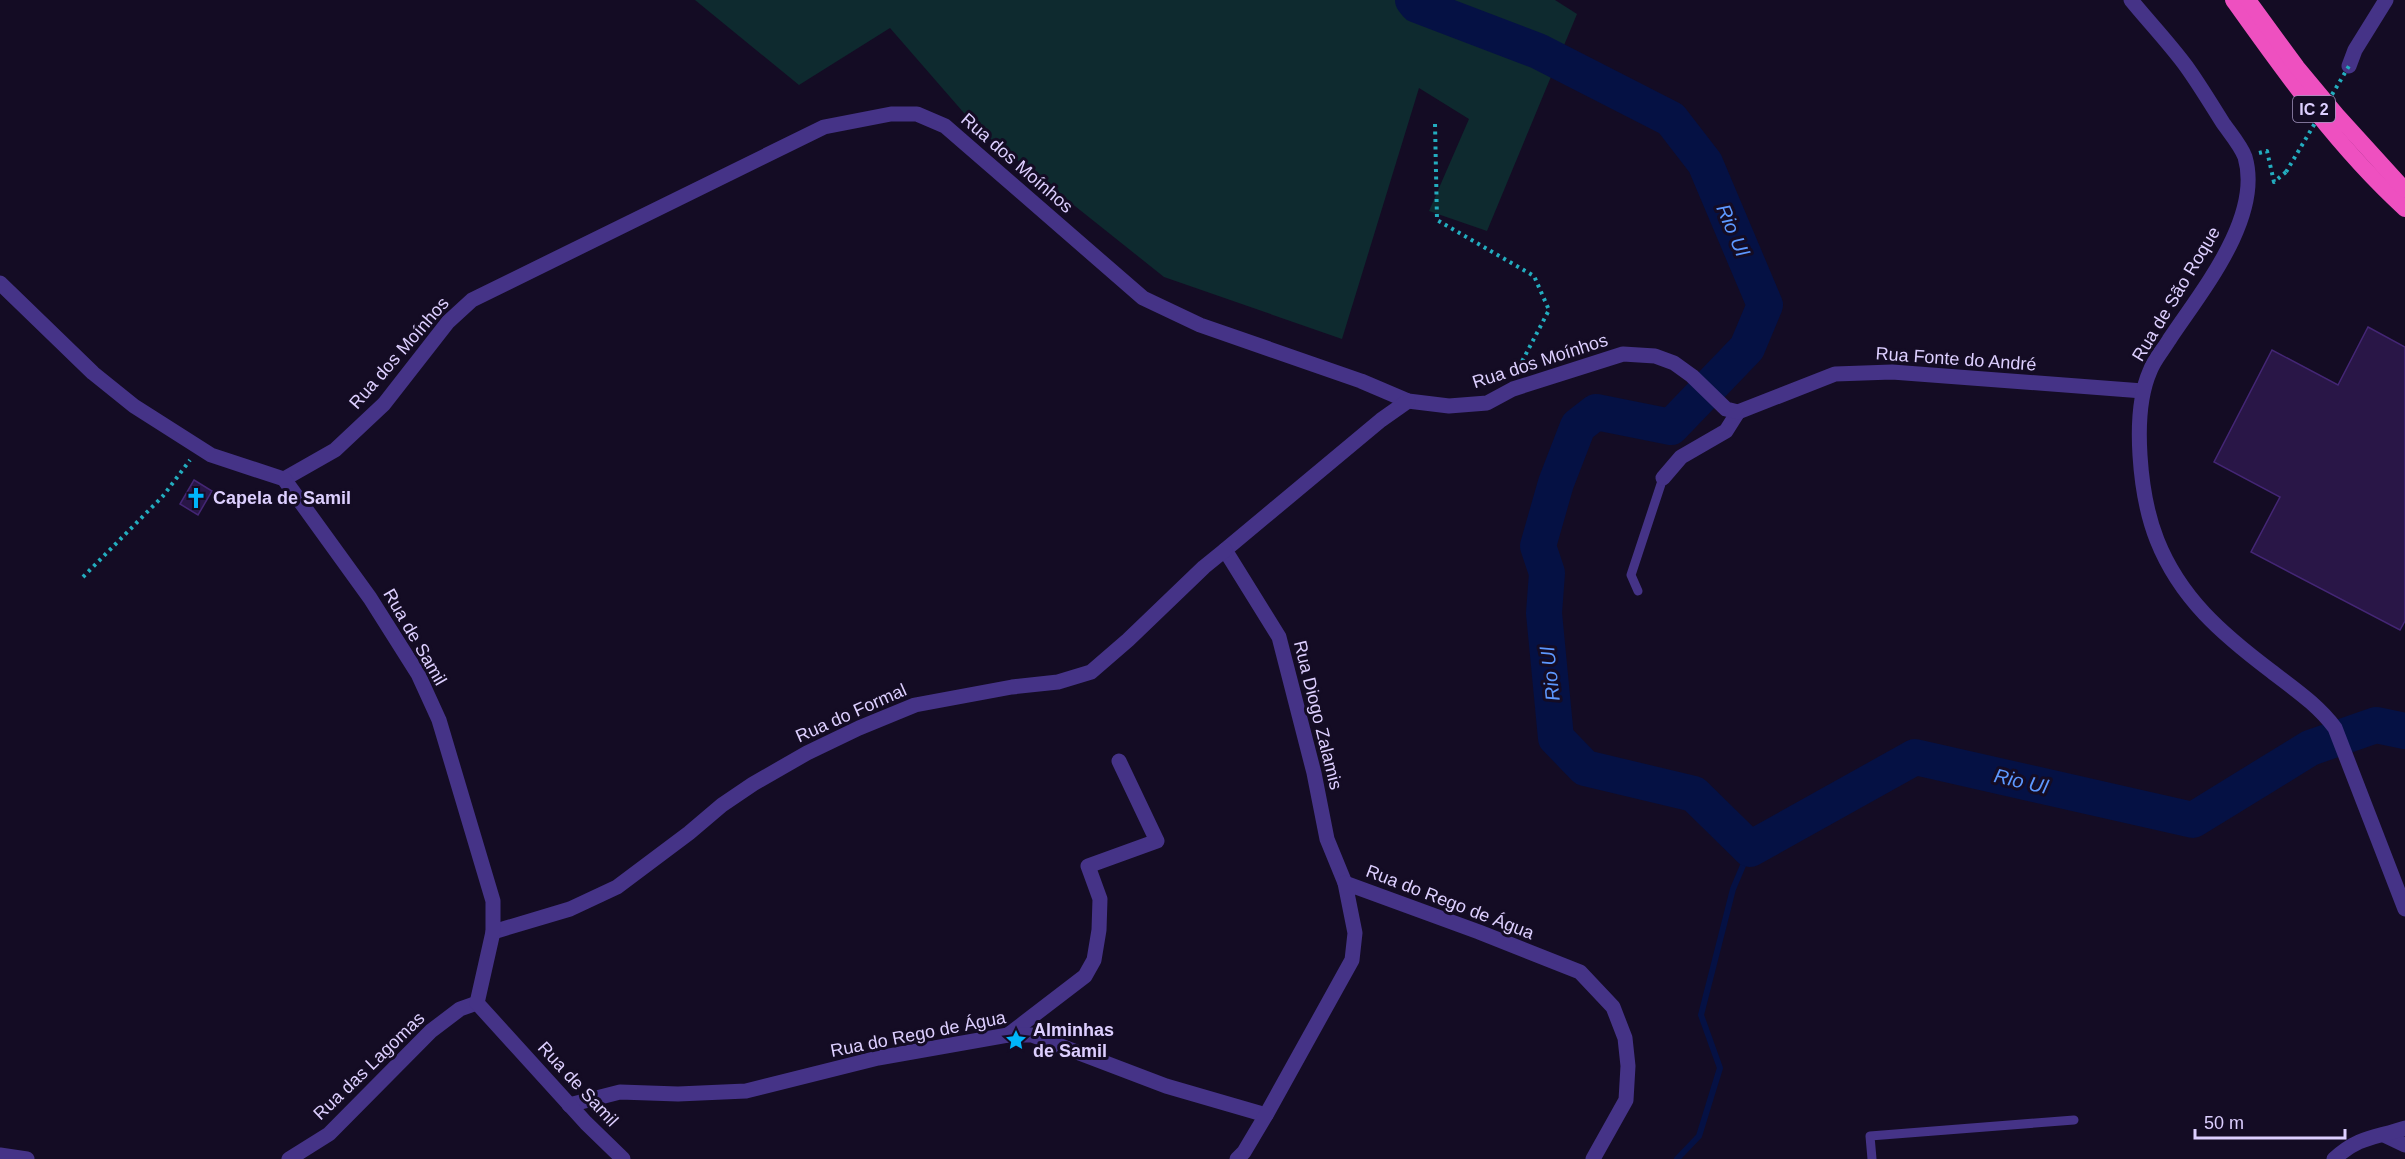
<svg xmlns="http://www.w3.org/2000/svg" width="2405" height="1159" font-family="Arial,sans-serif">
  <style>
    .green { fill: #0e2a2f }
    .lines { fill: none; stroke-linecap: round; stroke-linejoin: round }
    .stream { stroke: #051144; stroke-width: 6 }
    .river { stroke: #051144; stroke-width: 36 }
    .building { fill: #291647; stroke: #442675; stroke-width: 1.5 }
    .path { stroke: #23adbf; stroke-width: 4; stroke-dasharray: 3 4.5; stroke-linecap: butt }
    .service { stroke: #453387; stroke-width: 9 }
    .minor { stroke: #453387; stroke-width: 15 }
    .tertiary { stroke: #453387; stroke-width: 15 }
    .trunk { stroke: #ee50c0; stroke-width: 16 }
    .path-bridge { stroke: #23adbf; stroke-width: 4; stroke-dasharray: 3 4.5; stroke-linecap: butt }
    .labels { text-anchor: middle; stroke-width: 6; stroke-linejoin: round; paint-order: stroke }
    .shield { fill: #140c24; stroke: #a194bd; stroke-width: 1.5 }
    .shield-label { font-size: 16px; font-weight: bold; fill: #ddcfff }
    .street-label { font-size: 18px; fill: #ddcfff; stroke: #140c24 }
    .poi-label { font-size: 18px; font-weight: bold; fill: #ddcfff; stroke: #140c24; text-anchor: start }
    .water-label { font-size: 20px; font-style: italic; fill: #5d98ff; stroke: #140c24 }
  </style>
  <rect width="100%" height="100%" fill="#140c24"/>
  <polygon class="green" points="695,0 1555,0 1577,14 1487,231 1429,211 1469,119 1419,88 1342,339 1164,277 977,128 890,28 799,85"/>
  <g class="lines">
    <polyline class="stream" points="1677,1159 1699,1136 1720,1068 1701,1015 1733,889 1750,849"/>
    <polyline class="river" points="1413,0 1417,5 1538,51 1671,119 1705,163 1765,305 1747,348 1671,427 1596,412 1578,426 1556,483 1538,546 1547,573 1544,613 1556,738 1585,768 1694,794 1750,849 1915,757 2193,820 2310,748 2376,725 2405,731"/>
  </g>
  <g class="building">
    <polygon points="2368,327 2405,347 2405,621 2400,630 2251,552 2280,497 2214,462 2272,350 2338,385"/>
    <polygon points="194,480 212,491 198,515 180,504"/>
  </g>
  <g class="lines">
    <g class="path">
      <polyline points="1435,124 1437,220 1534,276 1549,310 1517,371"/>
      <polyline points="2259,153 2267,151 2274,182 2286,172"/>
      <polyline points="83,577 163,496 190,460"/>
    </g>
    <g class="service">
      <polyline points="1638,591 1631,575 1663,478"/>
      <polyline points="1872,1159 1870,1136 2074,1120"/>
    </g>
    <g class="minor">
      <polyline points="2349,66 2355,50 2386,0"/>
      <polyline points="1663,478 1681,457 1726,431 1738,412"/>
      <polyline points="284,479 335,450 384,404 448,322 472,300 824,127 891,114 917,114 945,126 1143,298 1200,325 1361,381 1408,401 1449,406 1487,403 1513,389 1623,354 1655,356 1674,363 1692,376 1726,409 1738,412 1835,374 1892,372 2143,391"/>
      <polyline points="1345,883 1327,839 1314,773 1279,637 1225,550 1381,420 1408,401"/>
      <polyline points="493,932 570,909 617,887 689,833 722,805 753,784 807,753 859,728 915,705 1012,687 1058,682 1091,672 1128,640 1204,567 1225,550"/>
      <polyline points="1008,1035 1085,976 1094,960 1099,930 1100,899 1088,866 1157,841 1119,761"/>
      <polyline points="569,1105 620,1092 678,1094 746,1091 878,1058 1008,1035 1032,1035 1166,1086 1266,1115"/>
      <polyline points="0,1155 27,1159"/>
      <polyline points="289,1159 329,1134 431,1031 460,1009 477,1003"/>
      <polyline points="1237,1159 1244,1152 1266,1115 1352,960 1355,933 1345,883 1479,932 1580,972 1613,1007 1625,1038 1628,1066 1626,1100 1593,1159"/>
    </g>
    <g class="tertiary">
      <path d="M2131 0C2149 22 2169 43 2186 66 2199 84 2211 104 2223 123 2230 133 2241 146 2245 157 2263 218 2200 293 2169 340 2163 350 2154 360 2150 371 2131 414 2140 497 2157 540 2180 598 2222 634 2271 671 2294 689 2317 704 2335 728L2405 909"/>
      <polyline points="0,283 93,373 134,406 211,455 284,479 370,598 418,674 439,720 493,901 493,932 477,1003 586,1123 623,1159"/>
      <polyline points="2384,1135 2405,1145"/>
      <path d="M2334 1159C2359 1136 2375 1138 2405 1128"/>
    </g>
    <g class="trunk">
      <path d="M2233 0C2285 73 2338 148 2405 209"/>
      <polyline points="2248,0 2297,67 2337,115 2405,190"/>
    </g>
    <polyline class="path-bridge" points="2286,172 2349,66"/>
  </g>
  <defs>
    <symbol id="church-bare" viewBox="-9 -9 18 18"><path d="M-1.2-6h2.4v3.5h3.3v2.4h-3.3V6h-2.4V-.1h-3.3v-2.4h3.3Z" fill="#00b5fa" stroke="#140c24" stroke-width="2.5" paint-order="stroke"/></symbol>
    <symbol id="sight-bare" viewBox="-9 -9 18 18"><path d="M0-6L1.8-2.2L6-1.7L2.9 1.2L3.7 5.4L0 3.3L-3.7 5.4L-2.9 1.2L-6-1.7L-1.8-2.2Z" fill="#00b5fa" stroke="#140c24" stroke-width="2.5" paint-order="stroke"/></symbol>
  </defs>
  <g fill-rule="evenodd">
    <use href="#church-bare" x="181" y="483" width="30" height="30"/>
    <use href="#sight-bare" x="1001" y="1025" width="30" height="30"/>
  </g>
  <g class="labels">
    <rect class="shield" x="2293" y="96" width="42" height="26" rx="4.5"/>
    <g class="shield-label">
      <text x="2314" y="115">IC 2</text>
    </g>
    <g class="street-label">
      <text transform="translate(1017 163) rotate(41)" y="6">Rua dos Moínhos</text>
      <text transform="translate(2176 294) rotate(-59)" y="6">Rua de São Roque</text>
      <text transform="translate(399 353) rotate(-49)" y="6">Rua dos Moínhos</text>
      <text transform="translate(1956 359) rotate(4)" y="6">Rua Fonte do André</text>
      <text transform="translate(1540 361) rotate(-18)" y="6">Rua dos Moínhos</text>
      <text transform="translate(415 637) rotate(60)" y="6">Rua de Samil</text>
      <text transform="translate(851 713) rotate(-24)" y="6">Rua do Formal</text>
      <text transform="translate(1318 715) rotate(76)" y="6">Rua Diogo Zalamis</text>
      <text transform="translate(1450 902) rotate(21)" y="6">Rua do Rego de Água</text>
      <text transform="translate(918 1034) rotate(-11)" y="6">Rua do Rego de Água</text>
      <text transform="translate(369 1066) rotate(-44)" y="6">Rua das Lagomas</text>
      <text transform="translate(578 1084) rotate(47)" y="6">Rua de Samil</text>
    </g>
    <g class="poi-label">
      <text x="213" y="504">Capela de Samil</text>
      <text x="1033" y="1036">Alminhas<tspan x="1033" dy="21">de Samil</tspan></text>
    </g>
    <g class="water-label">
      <text transform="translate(1733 230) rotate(67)" y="7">Rio Ul</text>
      <text transform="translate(1550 674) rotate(-96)" y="7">Rio Ul</text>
      <text transform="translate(2021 781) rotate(13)" y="7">Rio Ul</text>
    </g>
  </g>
  <path d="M2195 1129v9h150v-9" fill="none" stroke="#ddcfff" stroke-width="3"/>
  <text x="2204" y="1129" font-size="18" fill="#ddcfff" stroke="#140c24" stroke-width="4.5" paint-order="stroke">50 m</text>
</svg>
